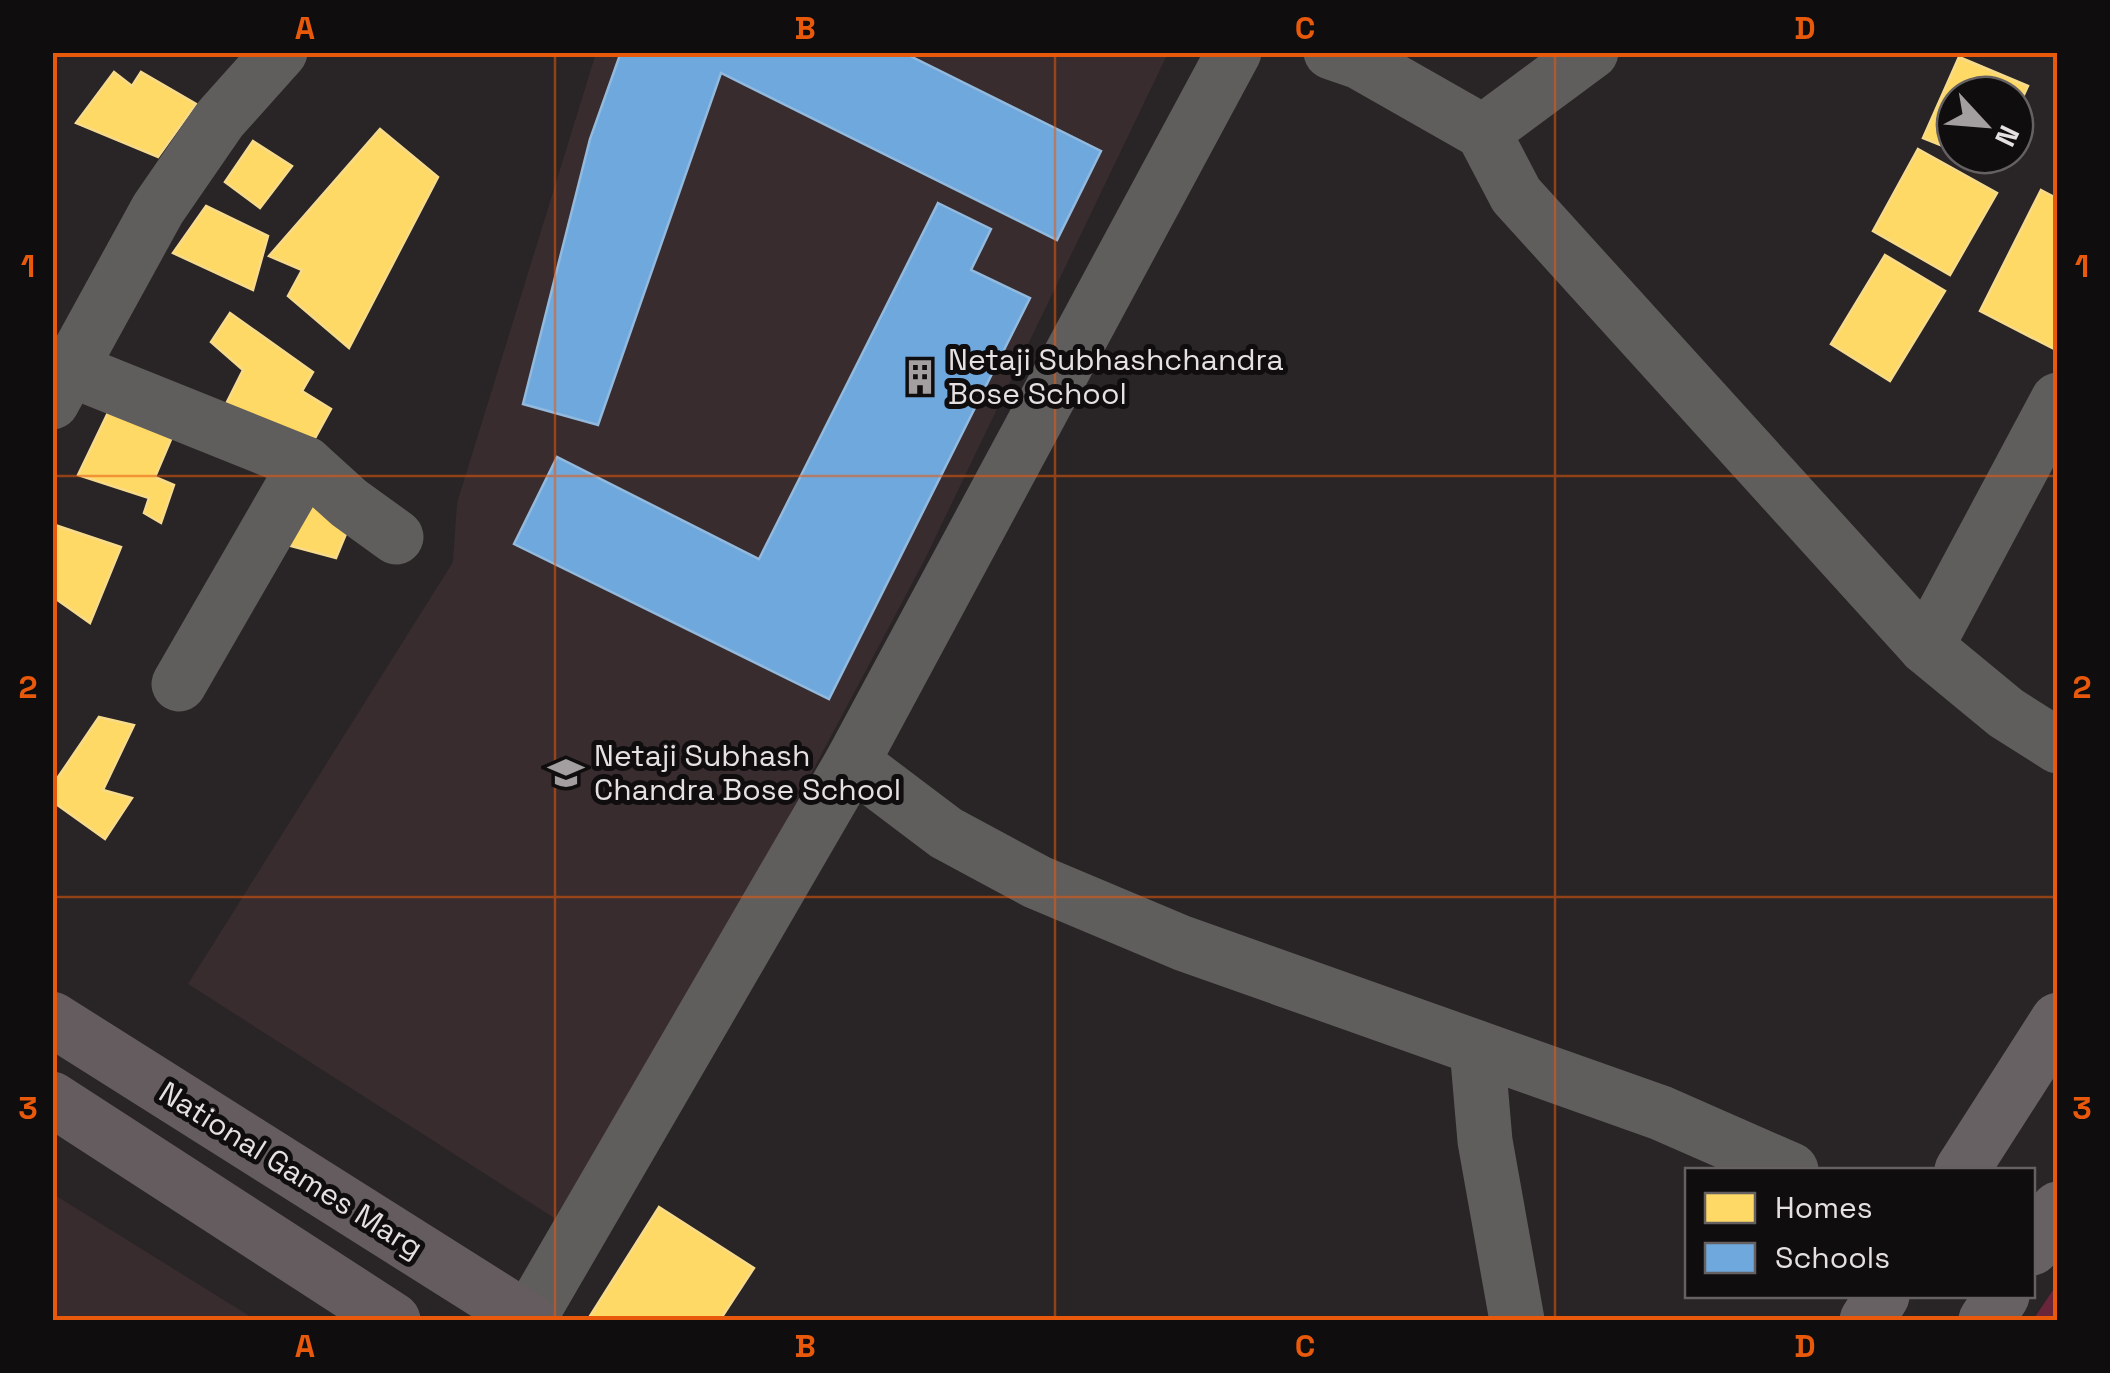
<svg xmlns="http://www.w3.org/2000/svg" width="2110" height="1373" font-family="'Space Grotesk',sans-serif">
  <style>
    .built { fill: #382c2e }
    .green { fill: #69253a }
    .homes { fill: #ffd966; stroke: #f7db8b; stroke-width: 2.5 }
    .schools { fill: #6fa8dc; stroke: #92b9de; stroke-width: 2.5 }
    .lines { fill: none; stroke-linecap: round; stroke-linejoin: round }
    .minor { stroke: #605d5d; stroke-width: 55 }
    .secondary { stroke: #686163; stroke-width: 55 }
    .primary { stroke: #645c5e; stroke-width: 55 }
    .grid { fill: none; stroke: #e8590c; stroke-width: 2.5; stroke-opacity: 0.55 }
    .labels { text-anchor: middle; stroke-width: 10; stroke-linejoin: round; paint-order: stroke }
    .poi-label { font-size: 30px; fill: #e5e0e1; stroke: #100d0e; text-anchor: start }
    .street-label { font-size: 30px; fill: #e5e0e1; stroke: #100d0e }
    .neatline { fill: none; stroke: #e8590c; stroke-width: 4 }
    .grid-label { font-size: 32px; text-anchor: middle; font-weight: bold; fill: #e8590c }
  </style>
  <rect width="100%" height="100%" fill="#292425"/>
  <g class="built">
    <polygon points="596,53 1168,53 925,559 570,1228 188,984 453,562 457,503"/>
    <polygon points="52,1194 53,1194 256,1320 53,1320"/>
  </g>
  <polygon class="green" points="2057,1284 2057,1320 2033,1320"/>
  <g class="homes">
    <polygon points="1959,57 2028,86 2015,114 2015,95 1955,95 1955,151 1923,138"/>
    <polygon points="114,72 132,86 141,72 196,104 158,157 76,123"/>
    <polygon points="380,129 438,177 349,348 288,296 302,270 269,256"/>
    <polygon points="253,141 292,166 260,208 225,182"/>
    <polygon points="1918,149 1997,193 1950,275 1873,231"/>
    <polygon points="1963,155 1997,155 1991,167"/>
    <polygon points="2041,190 2058,199 2058,343 2054,349 1980,311"/>
    <polygon points="206,206 268,236 253,290 173,253"/>
    <polygon points="1885,255 1945,291 1890,381 1831,344"/>
    <polygon points="230,313 313,372 302,391 331,409 309,449 225,406 243,370 211,342"/>
    <polygon points="116,396 175,430 155,477 174,485 161,523 144,513 149,498 78,475"/>
    <polygon points="312,499 353,517 336,558 287,545"/>
    <polygon points="52,524 121,547 90,623 52,596"/>
    <polygon points="99,717 134,725 103,790 132,798 105,839 52,801 52,786"/>
    <polygon points="659,1207 754,1268 720,1320 597,1320 590,1316"/>
  </g>
  <g class="schools">
    <polygon points="621,52 902,52 1101,151 1057,240 721,73 598,425 523,404 590,139"/>
    <polygon points="938,203 991,229 971,270 1030,298 829,699 514,544 557,457 759,559"/>
  </g>
  <g class="lines">
    <g class="minor">
      <polyline points="1331,52 1360,62 1483,132 1516,195 1926,647 2006,713 2058,746"/>
      <polyline points="1483,132 1591,52"/>
      <polyline points="52,362 306,464 349,503 396,537"/>
      <polyline points="52,402 158,209 220,119 280,52"/>
      <polyline points="1926,647 2058,400"/>
      <polyline points="179,684 306,464"/>
      <polyline points="852,762 946,833 1037,882 1182,943 1661,1113 1791,1170"/>
      <polyline points="1477,1048 1485,1141 1517,1320"/>
      <polyline points="528,1320 852,762 1234,52"/>
    </g>
    <g class="secondary">
      <polyline points="1962,1170 2058,1020"/>
      <polyline points="2032,1248 2058,1209"/>
      <polyline points="1867,1320 1882,1296"/>
      <polyline points="1986,1320 2002,1296"/>
    </g>
    <g class="primary">
      <polyline points="52,1019 529,1320"/>
      <polyline points="52,1099 393,1320"/>
    </g>
  </g>
  <path class="grid" d="M555 52V1320M1055 52V1320M1555 52V1320M52 476H2058M52 897H2058"/>
  <defs>
    <symbol id="building-bare" viewBox="-9 -9 18 18"><path d="M-4-6H4V6H1V3H-1V6H-4ZM-2.5-4.3h1.7v1.8h-1.7ZM.8-4.3h1.7v1.8H.8ZM-2.5-1h1.7V.8h-1.7ZM.8-1h1.7V.8H.8Z" fill="#a39e9f" stroke="#100d0e" stroke-width="2.5" paint-order="stroke"/></symbol>
    <symbol id="school-bare" viewBox="-9 -9 18 18"><path d="M0-5L7-2L0 1L-7-2ZM-4 1L0 2.5L4 1V4Q0 6-4 4Z" fill="#a39e9f" stroke="#100d0e" stroke-width="2.5" paint-order="stroke"/></symbol>
  </defs>
  <g fill-rule="evenodd">
    <use href="#building-bare" x="895" y="352" width="50" height="50"/>
    <use href="#school-bare" x="541" y="748" width="50" height="50"/>
  </g>
  <g class="labels">
    <g class="poi-label">
      <text x="948" y="370">Netaji Subhashchandra<tspan x="948" dy="34">Bose School</tspan></text>
      <text x="594" y="766">Netaji Subhash<tspan x="594" dy="34">Chandra Bose School</tspan></text>
    </g>
    <g class="street-label">
      <text transform="translate(291 1170) rotate(32)" y="10">National Games Marg</text>
    </g>
  </g>
  <rect width="2110" height="1373" fill="none" stroke="#100d0e" stroke-width="110"/>
  <rect x="1685" y="1168" width="350" height="130" fill="#100d0e" stroke="#656162" stroke-width="2.5"/>
  <rect x="1705" y="1193" width="50" height="30" fill="#ffd966" stroke="#656162" stroke-width="2.5"/>
  <text x="1775" y="1218" font-size="30" fill="#e5e0e1">Homes</text>
  <rect x="1705" y="1243" width="50" height="30" fill="#6fa8dc" stroke="#656162" stroke-width="2.5"/>
  <text x="1775" y="1268" font-size="30" fill="#e5e0e1">Schools</text>
  <g transform="translate(1985 125) rotate(116)"><circle r="48" fill="#100d0e" stroke="#656162" stroke-width="2.5"/>
  <path d="M0-8L18 38L0 25L-18 38Z" fill="#a39e9f"/>
  <text y="-15" font-size="28" font-weight="bold" text-anchor="middle" fill="#e5e0e1">N</text>
  </g>
  <rect x="55" y="55" width="2000" height="1263" class="neatline"/>
  <g class="grid-label">
    <text x="305" y="39">A</text>
    <text x="805" y="39">B</text>
    <text x="1305" y="39">C</text>
    <text x="1805" y="39">D</text>
    <text x="28" y="277">1</text>
    <text x="2082" y="277">1</text>
    <text x="28" y="698">2</text>
    <text x="2082" y="698">2</text>
    <text x="28" y="1119">3</text>
    <text x="2082" y="1119">3</text>
    <text x="305" y="1357">A</text>
    <text x="805" y="1357">B</text>
    <text x="1305" y="1357">C</text>
    <text x="1805" y="1357">D</text>
  </g>
</svg>
